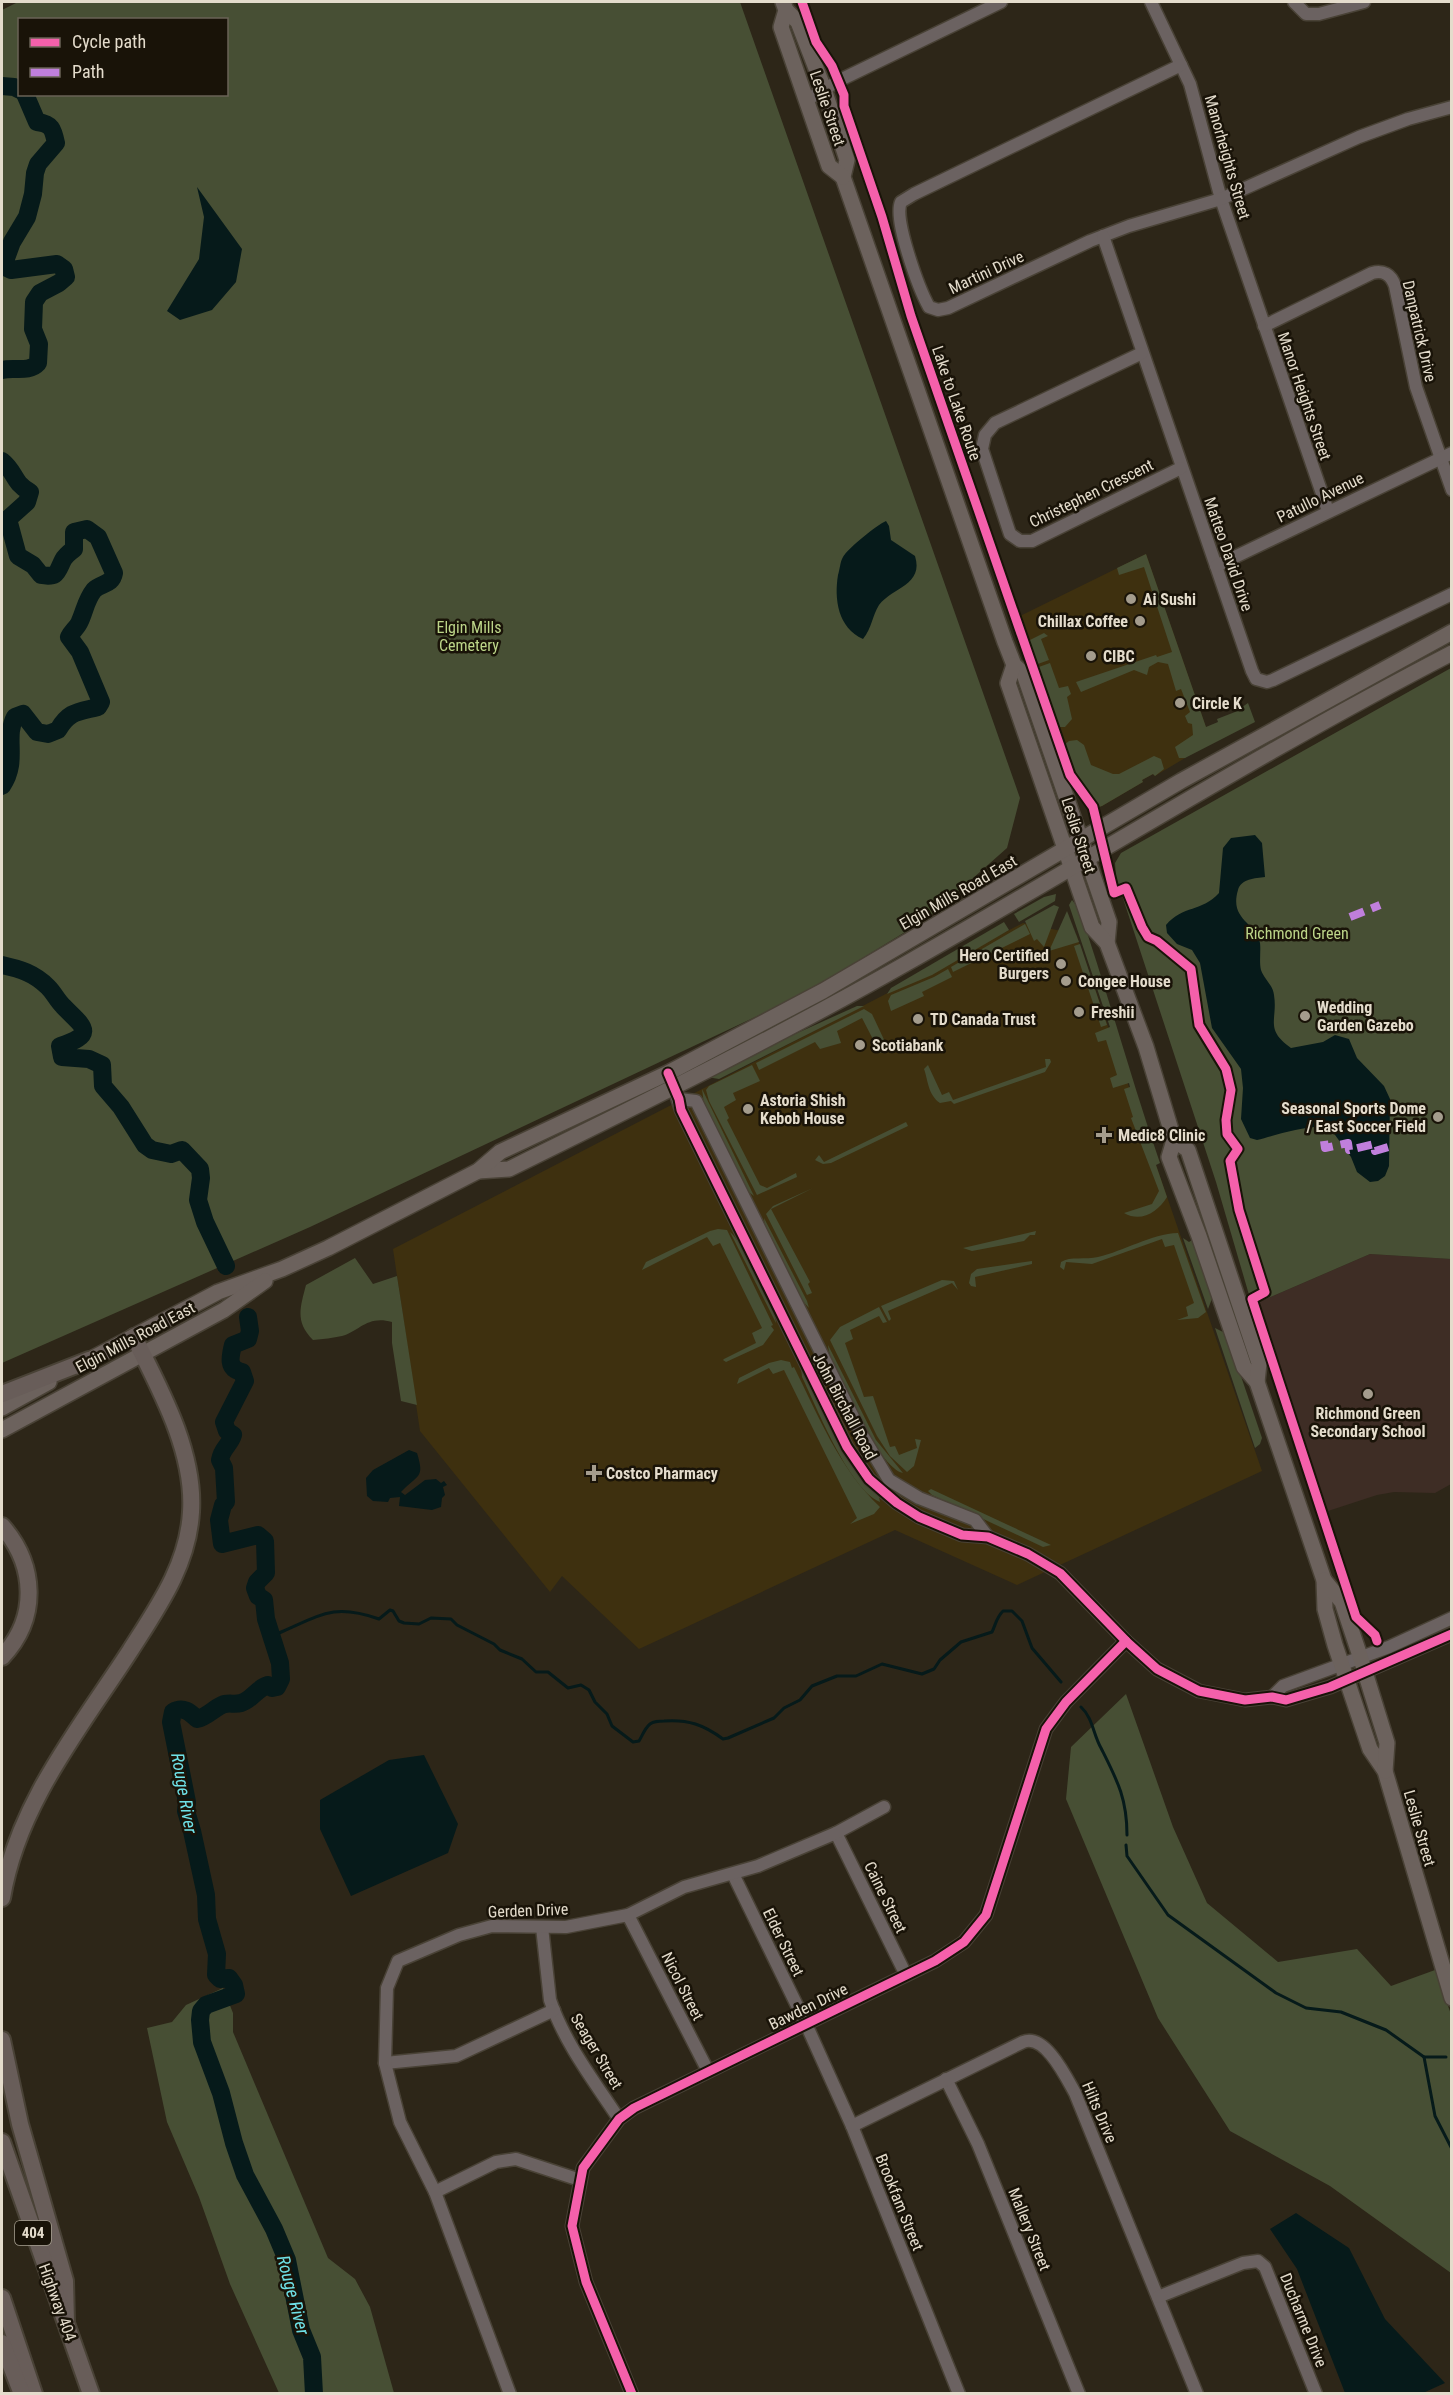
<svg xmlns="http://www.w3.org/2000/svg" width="1453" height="2395" font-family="'Roboto Condensed',sans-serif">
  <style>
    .built { fill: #3e300f }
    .education { fill: #3e2d25 }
    .green { fill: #474f34; fill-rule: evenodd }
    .water { fill: #061a1a }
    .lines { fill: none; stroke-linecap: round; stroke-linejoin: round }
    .stream { stroke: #061a1a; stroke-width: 3 }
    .river { stroke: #061a1a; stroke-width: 18 }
    .minor-casing { stroke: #494236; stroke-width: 15 }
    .major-casing { stroke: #494236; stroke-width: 18 }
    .highway-casing { stroke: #494236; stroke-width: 20 }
    .minor { stroke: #6b6261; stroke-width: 12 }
    .major { stroke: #6c625d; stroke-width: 15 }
    .highway { stroke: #685d59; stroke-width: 16 }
    .quiet { stroke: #c07fdc; stroke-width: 8; stroke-dasharray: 15 8; stroke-linecap: butt }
    .cycleway-casing { stroke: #191308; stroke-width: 13 }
    .cycleway { stroke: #f560ab; stroke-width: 9 }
    .poi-dot { fill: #a49c8d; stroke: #191308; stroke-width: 2 }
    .labels { text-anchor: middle; stroke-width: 5; stroke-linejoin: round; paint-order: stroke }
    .shield { fill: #191308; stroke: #a7a091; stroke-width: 1.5 }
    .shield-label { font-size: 15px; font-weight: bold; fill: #e4dccc }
    .street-label { font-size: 16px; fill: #e4dccc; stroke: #191308 }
    .poi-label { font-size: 16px; font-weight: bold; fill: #e4dccc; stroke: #191308; text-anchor: start }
    .park-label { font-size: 16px; fill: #bdd689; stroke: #191308 }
    .water-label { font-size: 18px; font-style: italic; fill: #6ee0e6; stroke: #191308 }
  </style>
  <rect width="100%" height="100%" fill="#2d2618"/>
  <g class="built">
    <polygon points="1146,554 1209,736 1185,758 1155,776 1153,774 1142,780 1143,782 1102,806 1096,808 1075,779 1018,617"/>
    <polygon points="1023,923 1076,934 1262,1471 1017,1585 895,1530 639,1649 562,1576 550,1592 420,1431 393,1249"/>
  </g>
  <polygon class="education" points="1370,1254 1451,1259 1451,1484 1435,1493 1394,1492 1377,1495 1328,1511 1252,1305"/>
  <g class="green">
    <path d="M18 2H740L1020 798 1007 848 928 918 804 994 310 1227 2 1363V10ZM20 20H226V94H20Z"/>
    <polygon points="1146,554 1206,727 1218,722 1217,719 1235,712 1248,703 1255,722 1185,758 1179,758 1175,747 1193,735 1192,724 1188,723 1185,716 1190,712 1181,689 1176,691 1168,664 1158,662 1149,667 1147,675 1134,670 1081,692 1076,682 1156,655 1157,657 1172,652 1144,567 1119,575 1117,568"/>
    <polygon points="1044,633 1048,636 1041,639 1049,660 1035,665 1028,641"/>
    <polygon points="1050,663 1059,688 1068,686 1071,694 1067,697 1072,719 1065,727 1058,727 1055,722 1036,668"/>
    <polygon points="1451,668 1451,1259 1370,1254 1252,1305 1216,1182 1116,877 1115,863 1121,853"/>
    <polygon points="1077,740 1084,745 1091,765 1113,774 1119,774 1154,756 1161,759 1164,769 1155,776 1153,774 1142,780 1143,782 1102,806 1096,808 1075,779 1064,745 1069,741"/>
    <polygon points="1056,894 1055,901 1019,922 1014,914 1044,897"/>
    <path d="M1072 900 1079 909C1108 993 1131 1079 1160 1163L1156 1165 1167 1197C1158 1212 1141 1223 1124 1213L1152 1204 1159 1191 1131 1118 1133 1117 1124 1089 1130 1087 1129 1083 1113 1088 1110 1078 1117 1075 1106 1040 1098 1042 1095 1033 1110 1027 1069 905Z"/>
    <polygon points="1054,905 1059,907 1044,947 1037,939 1034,941 1025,921"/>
    <polygon points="1067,911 1079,942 1049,951"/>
    <polygon points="1004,922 1009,930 932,975 887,994 891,988"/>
    <polygon points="1025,924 1030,934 953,972 951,967"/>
    <polygon points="1080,944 1107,1025 1101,1027 1074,946"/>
    <polygon points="948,969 952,977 922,992 924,996 891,1011 888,1001 891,995 934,977"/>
    <polygon points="857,1006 864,1006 719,1079 707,1077 744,1057"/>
    <polygon points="864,1009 872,1014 887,1046 882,1049 883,1052 880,1053 862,1018 837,1031 841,1043 820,1049 815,1042 759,1070 756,1063"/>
    <path d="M1045 1059H1050L1051 1062 1045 1072 954 1104 951 1101 940 1103C928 1095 928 1080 924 1069L928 1065 942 1095 949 1092 953 1100 1046 1067Z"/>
    <polygon points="752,1065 760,1081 733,1093 736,1100 724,1107 729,1118 727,1120 760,1185 767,1188 796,1173 797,1177 757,1195 709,1101 706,1090 709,1086"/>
    <polygon points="702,1089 703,1091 754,1196 746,1190 704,1104"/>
    <polygon points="906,1122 908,1126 831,1163 823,1164 815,1160 819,1155 824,1162"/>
    <polygon points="813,1188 771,1209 810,1282 808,1284 812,1293 807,1295 766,1214 773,1206"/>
    <polygon points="764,1218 807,1301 809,1308 800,1298 765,1228"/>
    <polygon points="718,1229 727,1230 773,1325 771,1326 774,1330 763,1345 726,1362 723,1360 724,1359 756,1343 752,1333 762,1328 720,1243 713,1246 707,1237 642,1270 646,1262 710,1231"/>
    <polygon points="1036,1231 1035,1235 1030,1235 1024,1241 972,1251 963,1248"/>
    <path d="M730 1232C742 1241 775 1307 776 1323Z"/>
    <path d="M1178 1233 1206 1312 1198 1318 1177 1320 1188 1316 1186 1307 1194 1303 1174 1245 1165 1247 1162 1239 1092 1264 1066 1262 1064 1270 1060 1267 1061 1262C1070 1256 1086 1260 1098 1257 1124 1251 1151 1234 1178 1233Z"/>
    <polygon points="1183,1238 1189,1242 1192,1240 1195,1243 1213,1296 1208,1309"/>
    <path d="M355 1258 373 1284 397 1276 417 1405 401 1401 392 1343V1322C367 1315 360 1331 342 1336 333 1338 323 1339 313 1340 295 1322 300 1308 306 1285Z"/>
    <polygon points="1032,1261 1032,1264 975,1277 976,1287 971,1286 969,1283 971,1274 977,1269"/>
    <polygon points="942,1280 954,1281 958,1290 952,1283 888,1311 891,1319 889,1321 881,1306"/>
    <polygon points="879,1307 887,1322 883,1323 879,1316 850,1330 853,1339 845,1343 864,1397 873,1396 890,1447 895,1446 899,1455 917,1448 915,1439 921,1440 914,1466 907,1472 890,1456 877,1436 830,1340 840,1327"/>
    <polygon points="1215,1328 1223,1332 1228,1338 1262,1438 1260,1444 1255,1448"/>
    <path d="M828 1345 876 1440 903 1473C880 1469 829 1368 828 1345Z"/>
    <path d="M781 1360 790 1362 792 1368 794 1367C819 1417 839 1468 880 1507L874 1514 850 1524 857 1518 784 1370 773 1374 769 1368 737 1384 739 1378 769 1363Z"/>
    <path d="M801 1368 850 1462 879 1497 880 1502C849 1489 817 1408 802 1377Z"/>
    <polygon points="931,1489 1051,1545 1043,1547 932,1495 928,1491"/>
    <polygon points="1126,1694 1173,1827 1207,1903 1278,1962 1357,1949 1391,1986 1435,1970 1452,2017 1451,2273 1330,2186 1230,2131 1158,2018 1066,1799 1071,1747"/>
    <polygon points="223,1988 233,2013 233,2032 328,2258 355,2279 370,2307 394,2393 279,2393 230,2284 199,2197 167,2122 147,2028 172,2022 186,2005"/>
  </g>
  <g class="water">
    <polygon points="197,187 242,249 236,282 212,310 180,320 167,311 199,259 204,217"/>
    <path d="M886 521 889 526 891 540 915 556C924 585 893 587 879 605 872 616 872 628 863 639 838 628 834 599 838 575 840 569 840 562 843 557 848 548 877 525 886 521Z"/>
    <path d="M1255 835 1262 843 1265 877C1255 878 1241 879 1238 890 1229 920 1256 922 1260 943 1261 951 1259 962 1261 970 1264 979 1273 985 1274 995 1278 1020 1264 1029 1291 1048L1323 1042 1335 1035 1349 1039 1357 1058 1384 1086 1390 1099 1389 1166 1385 1176 1378 1181 1370 1182 1357 1172 1351 1157 1330 1128C1312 1123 1277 1135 1257 1140L1250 1138 1241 1119 1243 1088 1241 1069 1212 1028 1200 963 1192 950 1177 944 1167 933 1166 925C1183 905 1202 912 1219 893L1223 848 1231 838Z"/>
    <path d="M409 1450 417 1453C425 1479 418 1474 401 1492L405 1495 425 1480 436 1479 441 1483 444 1481 447 1485 443 1487 445 1495 442 1498 441 1507 432 1510 399 1506 400 1497 390 1498 388 1502 373 1501 367 1496 366 1478 373 1470Z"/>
    <polygon points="424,1755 458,1824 448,1853 351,1896 320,1829 320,1800 389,1760"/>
    <polygon points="1296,2213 1349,2248 1385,2319 1445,2383 1423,2393 1345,2393 1297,2269 1270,2229"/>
  </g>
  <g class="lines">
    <g class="stream">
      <path d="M272 1633H279C321 1615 333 1603 379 1619L390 1610 393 1611 399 1621 404 1623 419 1624 431 1618 451 1619 457 1625 494 1644 500 1650 522 1659 536 1672H548L568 1688 581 1685 589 1690 595 1702 607 1714 612 1726 633 1742 639 1741C642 1736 645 1728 650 1724 654 1721 658 1721 664 1721 688 1719 704 1725 723 1739L728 1738 774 1718 784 1708 800 1700 812 1686 837 1676H856L882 1664 922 1674 934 1669 940 1660 961 1642 992 1632C996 1624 996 1618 1003 1611H1012L1022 1621 1032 1648 1061 1682"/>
      <path d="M1081 1707C1093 1718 1093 1734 1101 1748 1117 1780 1127 1798 1127 1835"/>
      <polyline points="1126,1845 1127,1856 1168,1915 1276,1993 1306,2008 1341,2012 1386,2030 1424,2057 1446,2057"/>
      <polyline points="1424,2057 1435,2116 1452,2149"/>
    </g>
    <g class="river">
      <polyline points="2,86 14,87 20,90"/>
      <path d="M2 370C14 367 29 373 38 363L39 344 33 329 34 302 40 293 59 283 66 277 64 269 57 264 11 270 7 268 5 261 12 242 27 217 33 194 35 173 38 164 56 143C53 129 52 124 37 122L25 94"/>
      <path d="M2 461C16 472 12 482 30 492L27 502 8 519 18 556 33 565 41 575C58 578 57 572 63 560 65 556 70 552 74 549V532L87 529 98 537 114 573C112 585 101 583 94 590 86 600 85 610 80 621 78 627 72 631 69 637L80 652 101 702 98 707C78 712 69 711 58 730L48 734 37 732 23 714 15 717C4 738 19 761 2 786"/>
      <path d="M2 965C20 969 34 973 48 987 54 993 57 1000 63 1006 81 1025 99 1034 60 1046L62 1057 89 1059 102 1065 103 1086 121 1107 145 1145 152 1150 171 1154 182 1150 200 1169 201 1178 198 1200 205 1222 226 1266"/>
      <path d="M248 1317 250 1331 248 1339 233 1345C230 1357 227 1369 242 1372L245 1381 224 1422 227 1431 233 1435C230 1445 222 1448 220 1460L224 1468 226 1502 223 1505 219 1520 222 1544 258 1535 265 1541 266 1573 257 1582 255 1588 258 1596 264 1600 266 1619 280 1663 281 1679 277 1687 272 1688 268 1685C257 1688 252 1700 241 1703 234 1705 228 1702 222 1705 213 1709 207 1717 197 1719 190 1712 183 1706 173 1712L171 1722 187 1802 186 1811 192 1831 206 1895 207 1919 217 1954 216 1975 220 1979 229 1978 234 1985 236 1994 206 2005 201 2011 200 2020 202 2042 221 2093 234 2143 245 2175 274 2229 287 2260 301 2330 312 2357 314 2394"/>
    </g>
    <defs>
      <g id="minor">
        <polyline points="1151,2 1190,84 1221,199 1328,511"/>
        <polyline points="1294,2 1306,14 1319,14 1364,2"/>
        <path d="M1181 65 914 194 901 202C893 219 919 289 929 307L938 310 948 308 1090 241 1129 226 1221 199 1359 137 1408 119 1452 107"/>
        <polyline points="807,100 838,81 1001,2"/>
        <polyline points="1103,236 1252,671 1256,679 1267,682 1273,680 1452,594"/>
        <path d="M1264 326 1372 273C1383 270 1391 274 1395 286L1416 387 1452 490"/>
        <polyline points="1142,353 995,423 985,435 982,449 1010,534 1020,541 1032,541 1181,468"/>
        <polyline points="1216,566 1452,453"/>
        <polyline points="671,1079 681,1110 847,1447 869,1479 897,1503 919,1517 962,1535 988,1537 1028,1554 1060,1573 1126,1641 1157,1669 1199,1691 1245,1700 1272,1697 1286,1700 1330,1687 1452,1634"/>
        <polyline points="679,1099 696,1101 862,1435 889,1480 919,1498 975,1520 988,1537"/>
        <polyline points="1272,1697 1283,1686 1389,1647 1452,1618"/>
        <polyline points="836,1833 906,1975"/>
        <polyline points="733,1874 806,2024 852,2126 959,2394"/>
        <polyline points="628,1915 708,2071"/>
        <path d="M542 1927 550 2000C565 2044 594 2081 619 2119"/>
        <polyline points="385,2063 456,2056 554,2010"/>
        <polyline points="946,2079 978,2144 1079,2394"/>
        <path d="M852 2126 1023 2042C1045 2033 1066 2077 1075 2093L1197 2394"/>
        <polyline points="435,2192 496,2162 516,2159 580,2180"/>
        <polyline points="1158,2297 1243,2263 1258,2261 1265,2267 1316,2394"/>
        <polyline points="510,2394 435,2192 400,2122 385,2063 387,1988 398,1961 459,1935 492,1926 566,1927 628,1915 684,1887 758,1866 836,1833 884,1807"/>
        <polyline points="632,2394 586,2282 572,2226 583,2168 619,2119 634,2108 935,1961 964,1942 986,1915 1046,1729 1066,1702 1126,1641"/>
      </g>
      <g id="major">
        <polyline points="783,2 786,10 798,22 824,89 847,160 843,177 1005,642 1014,665 1024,674 1109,922 1107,943"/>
        <polyline points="786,10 781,27 829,166 843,177"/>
        <polyline points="1014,665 1008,683 1092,927 1107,943 1146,1047 1174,1140 1169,1157 1199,1236 1244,1367 1257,1382 1324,1580 1325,1609 1335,1645 1370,1749 1385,1771 1452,1998"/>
        <polyline points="1174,1140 1188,1150 1259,1363 1257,1382"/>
        <path d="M478 1171 509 1169C643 1103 777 1037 907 963 1089 860 1266 749 1452 653"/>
        <polyline points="78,1366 218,1292 282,1269 328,1248 478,1171 500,1152 668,1073 823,991 1181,781 1452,632"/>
        <polyline points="2,1408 49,1382"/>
        <polyline points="2,1430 224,1310 265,1281"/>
        <polyline points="1324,1580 1342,1602 1360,1656 1387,1743 1385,1771"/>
      </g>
      <g id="highway">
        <polyline points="2,1394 89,1360"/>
        <path d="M2 1526C36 1565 39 1618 2 1657"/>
        <path d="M2 1898C17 1805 80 1728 130 1651 158 1607 188 1565 191 1512 195 1452 160 1389 134 1337"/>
        <polyline points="2,2040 20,2124 65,2281 66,2323"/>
        <polyline points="2,2142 91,2394"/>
        <polyline points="2,2298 34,2394"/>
        <polyline points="2,2343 22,2394"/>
      </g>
    </defs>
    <use href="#minor" class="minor-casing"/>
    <use href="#major" class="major-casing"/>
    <use href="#highway" class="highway-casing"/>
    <use href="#minor" class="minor"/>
    <use href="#major" class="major"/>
    <use href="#highway" class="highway"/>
    <g class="quiet">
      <polyline points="1350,917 1380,905"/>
      <polyline points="1324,1141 1325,1148 1348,1143 1349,1150 1374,1144 1375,1151 1395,1145"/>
    </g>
    <defs>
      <g id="cycleway">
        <polyline points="802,2 816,42 832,66 844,95 844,106 882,217 911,316 1070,775 1093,807 1114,893 1126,888 1142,927 1148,937 1157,941 1191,969 1199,1025 1226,1069 1231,1090 1226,1120 1227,1134 1238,1149 1230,1161 1239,1210 1265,1292 1252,1299 1356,1617 1375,1635 1377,1641"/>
        <polyline points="668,1073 679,1099 681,1110 847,1447 869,1479 897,1503 919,1517 962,1535 988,1537 1028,1554 1060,1573 1126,1641 1157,1669 1199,1691 1245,1700 1272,1697 1286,1700 1330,1687 1452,1634"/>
        <polyline points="632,2394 586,2282 572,2226 583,2168 619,2119 634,2108 935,1961 964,1942 986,1915 1046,1729 1066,1702 1126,1641"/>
      </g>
    </defs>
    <use href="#cycleway" class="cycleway-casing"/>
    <use href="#cycleway" class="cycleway"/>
  </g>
  <g class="poi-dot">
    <circle cx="1131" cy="599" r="6"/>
    <circle cx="1140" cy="621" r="6"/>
    <circle cx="1091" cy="656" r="6"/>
    <circle cx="1180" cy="703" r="6"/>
    <circle cx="1061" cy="964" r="6"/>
    <circle cx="1066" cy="981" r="6"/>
    <circle cx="1079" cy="1012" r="6"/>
    <circle cx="1305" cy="1016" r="6"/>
    <circle cx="918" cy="1019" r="6"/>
    <circle cx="860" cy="1045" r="6"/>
    <circle cx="748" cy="1109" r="6"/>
    <circle cx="1438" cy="1117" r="6"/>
    <path d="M1101 1126h6v6h6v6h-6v6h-6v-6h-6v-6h6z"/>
    <circle cx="1368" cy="1394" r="6"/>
    <path d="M591 1464h6v6h6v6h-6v6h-6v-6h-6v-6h6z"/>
  </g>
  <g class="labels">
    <rect class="shield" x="15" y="2221" width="36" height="24" rx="4.5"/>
    <g class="shield-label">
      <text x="33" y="2238">404</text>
    </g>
    <g class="street-label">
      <text transform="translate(828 108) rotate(71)" y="6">Leslie Street</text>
      <text transform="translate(1228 157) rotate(74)" y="6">Manorheights Street</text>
      <text transform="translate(986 272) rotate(-25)" y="6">Martini Drive</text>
      <text transform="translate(1420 331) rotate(77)" y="6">Danpatrick Drive</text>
      <text transform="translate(1305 396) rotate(71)" y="6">Manor Heights Street</text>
      <text transform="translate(957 403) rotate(71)" y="6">Lake to Lake Route</text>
      <text transform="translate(1091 493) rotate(-26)" y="6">Christephen Crescent</text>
      <text transform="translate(1320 497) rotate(-26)" y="6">Patullo Avenue</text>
      <text transform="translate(1229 554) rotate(71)" y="6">Matteo David Drive</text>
      <text transform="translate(1079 835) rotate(72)" y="6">Leslie Street</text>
      <text transform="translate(958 892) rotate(-30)" y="6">Elgin Mills Road East</text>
      <text transform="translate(135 1337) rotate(-28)" y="6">Elgin Mills Road East</text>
      <text transform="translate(845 1406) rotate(62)" y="6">John Birchall Road</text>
      <text transform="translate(1420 1828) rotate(74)" y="6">Leslie Street</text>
      <text transform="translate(886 1897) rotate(64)" y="6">Caine Street</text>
      <text transform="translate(528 1910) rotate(-2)" y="6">Gerden Drive</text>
      <text transform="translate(784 1942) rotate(64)" y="6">Elder Street</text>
      <text transform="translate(683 1986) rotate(63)" y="6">Nicol Street</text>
      <text transform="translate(808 2006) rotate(-26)" y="6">Bawden Drive</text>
      <text transform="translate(597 2051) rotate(59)" y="6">Seager Street</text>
      <text transform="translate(1100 2112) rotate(67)" y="6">Hilts Drive</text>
      <text transform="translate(900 2202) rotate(68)" y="6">Brookfam Street</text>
      <text transform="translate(1030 2229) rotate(68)" y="6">Mallery Street</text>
      <text transform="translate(58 2302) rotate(70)" y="6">Highway 404</text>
      <text transform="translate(1304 2320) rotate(68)" y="6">Ducharme Drive</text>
    </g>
    <g class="poi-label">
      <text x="1143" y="605">Ai Sushi</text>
      <text x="1128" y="627" text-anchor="end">Chillax Coffee</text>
      <text x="1103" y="662">CIBC</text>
      <text x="1192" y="709">Circle K</text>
      <text x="1049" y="961" text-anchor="end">Hero Certified<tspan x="1049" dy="18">Burgers</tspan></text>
      <text x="1078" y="987">Congee House</text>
      <text x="1317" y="1013">Wedding<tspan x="1317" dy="18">Garden Gazebo</tspan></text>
      <text x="1091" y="1018">Freshii</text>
      <text x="930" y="1025">TD Canada Trust</text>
      <text x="872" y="1051">Scotiabank</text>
      <text x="760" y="1106">Astoria Shish<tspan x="760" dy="18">Kebob House</tspan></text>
      <text x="1426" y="1114" text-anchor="end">Seasonal Sports Dome<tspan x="1426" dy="18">/ East Soccer Field</tspan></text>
      <text x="1118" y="1141">Medic8 Clinic</text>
      <text x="1368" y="1419" text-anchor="middle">Richmond Green<tspan x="1368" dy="18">Secondary School</tspan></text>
      <text x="606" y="1479">Costco Pharmacy</text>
    </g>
    <g class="park-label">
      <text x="469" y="633">Elgin Mills<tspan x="469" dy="18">Cemetery</tspan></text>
      <text x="1297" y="939">Richmond Green</text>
    </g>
    <g class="water-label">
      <text transform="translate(184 1793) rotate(80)" y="6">Rouge River</text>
      <text transform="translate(293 2295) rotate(75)" y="6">Rouge River</text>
    </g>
  </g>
  <rect width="1453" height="2395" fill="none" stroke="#e4dccc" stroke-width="6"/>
  <rect x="18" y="18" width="210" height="78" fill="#191308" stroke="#6a6356" stroke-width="1.5"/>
  <rect x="30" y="38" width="30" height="9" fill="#f560ab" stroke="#6a6356" stroke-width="1.5"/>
  <text x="72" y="48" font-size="18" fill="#e4dccc">Cycle path</text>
  <rect x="30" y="68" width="30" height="9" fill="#c07fdc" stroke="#6a6356" stroke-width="1.5"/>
  <text x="72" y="78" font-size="18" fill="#e4dccc">Path</text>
</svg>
